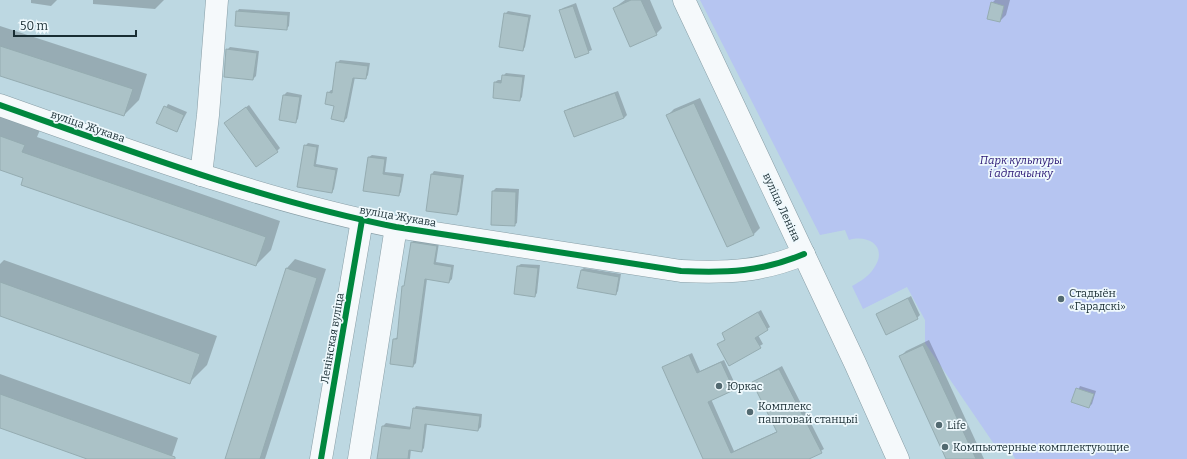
<svg xmlns="http://www.w3.org/2000/svg" width="1187" height="459" font-family="Bitter,serif">
  <style>
    .green { fill: #b6c5f1 }
    .shadow { fill: #0003 }
    .building { fill: #abc2c7; stroke: #95acb1 }
    .lines { fill: none; stroke-linecap: round; stroke-linejoin: round }
    .minor-casing { stroke: #889ea6; stroke-width: 23 }
    .major-casing { stroke: #889ea6; stroke-width: 23 }
    .minor { stroke: #f5f9fb; stroke-width: 22 }
    .major { stroke: #f5f9fb; stroke-width: 22 }
    .cycleway-casing { stroke: #eff9fd; stroke-width: 8 }
    .cycleway { stroke: #00873e; stroke-width: 6 }
    .poi-dot { fill: #526970; stroke: #eff9fd; stroke-width: 1.5 }
    .labels { text-anchor: middle; stroke-width: 3.5; stroke-linejoin: round; paint-order: stroke }
    .street-label { font-size: 11px; fill: #192d33; stroke: #eff9fd }
    .park-label { font-size: 11px; font-style: italic; fill: #261272; stroke: #eff9fd }
    .poi-label { font-size: 11px; fill: #192d33; stroke: #eff9fd; text-anchor: start }
  </style>
  <rect width="100%" height="100%" fill="#bdd8e2"/>
  <path class="green" d="M700 0H1187V459H1015L1010 448 994 444 925 343V320L907 287 863 309 852 286C861 281 868 277 874 268 888 248 870 234 849 240L845 230 820 235Z"/>
  <g class="shadow">
    <polygon points="31,0 57,0 51,6 31,3"/>
    <polygon points="93,0 164,0 155,9 93,4"/>
    <polygon points="625,0 650,0 662,28 656,34 614,8"/>
    <polygon points="995,0 1010,0 1006,15 1000,21 992,3"/>
    <polygon points="576,3 592,50 575,57 560,11 563,8"/>
    <polygon points="239,9 290,12 289,26 286,29 237,12"/>
    <polygon points="508,11 531,15 525,47 523,50 505,14"/>
    <polygon points="0,26 147,74 139,100 124,115 0,75"/>
    <polygon points="230,47 259,51 256,76 253,79 227,50"/>
    <polygon points="340,60 370,63 368,75 366,78 355,77 347,118 344,121 328,93 331,90 334,90 337,63"/>
    <polygon points="506,73 525,75 522,97 520,100 495,82 498,80 502,80 503,76"/>
    <polygon points="618,91 627,115 624,118 566,112 568,109"/>
    <polygon points="287,92 302,95 298,119 295,122 284,95"/>
    <polygon points="700,98 760,228 754,234 728,246 668,115 674,109"/>
    <polygon points="168,104 187,112 177,131 158,122"/>
    <polygon points="249,105 280,148 277,151 225,123"/>
    <polygon points="0,116 40,130 37,137 280,221 271,250 256,265 0,169"/>
    <polygon points="308,143 319,145 316,164 338,168 334,189 332,192 298,186 305,146"/>
    <polygon points="372,155 387,157 385,172 404,174 401,192 399,195 369,157"/>
    <polygon points="434,171 464,175 459,212 456,214 427,211 432,174"/>
    <polygon points="496,188 519,189 517,223 514,225 493,191"/>
    <polygon points="415,240 439,243 436,262 454,265 452,279 449,282 427,279 416,363 413,366 394,339 398,337 403,287 405,285 412,242"/>
    <polygon points="295,259 326,269 265,459 226,459 287,268"/>
    <polygon points="4,260 217,336 207,365 189,383 0,315 0,264"/>
    <polygon points="521,264 540,265 537,293 535,296 518,266"/>
    <polygon points="584,268 621,274 618,291 616,294 581,270"/>
    <polygon points="911,296 920,315 917,318 877,315"/>
    <polygon points="761,310 770,327 758,335 763,344 729,365 718,345 726,339 723,333"/>
    <polygon points="929,340 984,459 947,459 900,357 906,351"/>
    <polygon points="692,353 700,371 724,360 736,386 711,399 734,451 778,431 753,382 782,366 824,449 807,459 704,459 663,367"/>
    <polygon points="0,374 178,438 171,459 90,459 0,426"/>
    <polygon points="1080,386 1096,391 1092,404 1089,407 1073,402"/>
    <polygon points="416,406 482,414 481,427 478,430 427,424 424,448 422,451 411,449 410,459 378,459 383,426 386,423 411,427 414,409"/>
  </g>
  <g class="building">
    <polygon points="631,0 641,0 657,35 630,47 613,8"/>
    <polygon points="991,2 1004,6 1000,22 987,19"/>
    <polygon points="573,6 589,53 575,58 559,10"/>
    <polygon points="236,11 288,15 287,30 235,26"/>
    <polygon points="504,13 529,17 523,51 499,47"/>
    <polygon points="0,46 133,89 124,116 0,76"/>
    <polygon points="226,49 257,53 253,80 224,77"/>
    <polygon points="336,62 368,66 366,79 353,78 344,122 331,119 334,106 325,104 327,92 332,93"/>
    <polygon points="502,75 523,77 520,101 493,98 494,82 501,83"/>
    <polygon points="615,93 624,118 574,137 564,111"/>
    <polygon points="283,95 300,97 296,123 279,120"/>
    <polygon points="694,103 754,235 727,247 666,115"/>
    <polygon points="164,106 184,115 177,132 156,123"/>
    <polygon points="246,107 278,152 256,167 224,123"/>
    <polygon points="0,136 25,145 22,152 266,237 256,266 21,185 23,178 0,170"/>
    <polygon points="304,145 317,147 314,166 336,170 332,193 297,187"/>
    <polygon points="368,157 385,159 383,174 402,177 399,196 363,191"/>
    <polygon points="431,174 462,178 457,215 426,211"/>
    <polygon points="492,191 516,192 515,226 491,225"/>
    <polygon points="411,242 437,246 434,264 452,267 449,283 425,279 413,367 390,364 393,339 397,339 402,286 404,286"/>
    <polygon points="517,266 538,268 535,297 514,294"/>
    <polygon points="286,268 317,278 260,459 225,459"/>
    <polygon points="581,270 619,277 616,295 577,288"/>
    <polygon points="0,282 200,354 190,384 0,316"/>
    <polygon points="908,298 918,319 886,335 876,314"/>
    <polygon points="758,312 768,330 755,338 761,348 729,366 717,344 725,340 722,333"/>
    <polygon points="923,345 976,459 946,459 899,356"/>
    <polygon points="689,355 697,373 721,362 734,390 708,402 731,453 777,432 752,382 779,369 822,453 809,459 703,459 662,367"/>
    <polygon points="1076,388 1094,394 1089,408 1071,402"/>
    <polygon points="0,394 175,457 175,459 87,459 0,428"/>
    <polygon points="413,408 480,416 478,431 425,424 422,452 409,450 408,459 377,459 382,426 410,429"/>
  </g>
  <g class="lines">
    <defs>
      <g id="minor">
        <path d="M0 105C130 151 261 200 396 227L681 271C727 273 761 272 804 254"/>
        <polyline points="201,175 208,115 217,0"/>
        <polyline points="321,459 362,220"/>
        <polyline points="359,459 396,227"/>
      </g>
      <polyline id="major" points="684,0 855,363 898,459"/>
    </defs>
    <use href="#minor" class="minor-casing"/>
    <use href="#major" class="major-casing"/>
    <use href="#minor" class="minor"/>
    <use href="#major" class="major"/>
    <defs>
      <g id="cycleway">
        <path d="M0 105C130 151 261 200 396 227L681 271C727 273 761 272 804 254"/>
        <polyline points="321,459 362,220"/>
      </g>
    </defs>
    <use href="#cycleway" class="cycleway-casing"/>
    <use href="#cycleway" class="cycleway"/>
  </g>
  <g class="poi-dot">
    <circle cx="1061" cy="299" r="4"/>
    <circle cx="719" cy="386" r="4"/>
    <circle cx="750" cy="412" r="4"/>
    <circle cx="939" cy="425" r="4"/>
    <circle cx="945" cy="447" r="4"/>
  </g>
  <g class="labels">
    <g class="street-label">
      <text transform="translate(88 126) rotate(19)" y="4">вуліца Жукава</text>
      <text transform="translate(782 207) rotate(65)" y="4">вуліца Леніна</text>
      <text transform="translate(398 216) rotate(10)" y="4">вуліца Жукава</text>
      <text transform="translate(332 338) rotate(-80)" y="4">Ленінская вуліца</text>
    </g>
    <g class="park-label">
      <text x="1021" y="164">Парк культуры<tspan x="1021" dy="13">і адпачынку</tspan></text>
    </g>
    <g class="poi-label">
      <text x="1069" y="297">Стадыён<tspan x="1069" dy="13">«Гарадскі»</tspan></text>
      <text x="727" y="390">Юркас</text>
      <text x="758" y="410">Комплекс<tspan x="758" dy="13">паштовай станцыі</tspan></text>
      <text x="947" y="429">Life</text>
      <text x="953" y="451">Компьютерные комплектующие</text>
    </g>
  </g>
  <path d="M14 30v6h122v-6" fill="none" stroke="#192d33" stroke-width="2"/>
  <text x="20" y="30" font-size="12" fill="#192d33" stroke="#eff9fd" stroke-width="3" paint-order="stroke">50 m</text>
</svg>
